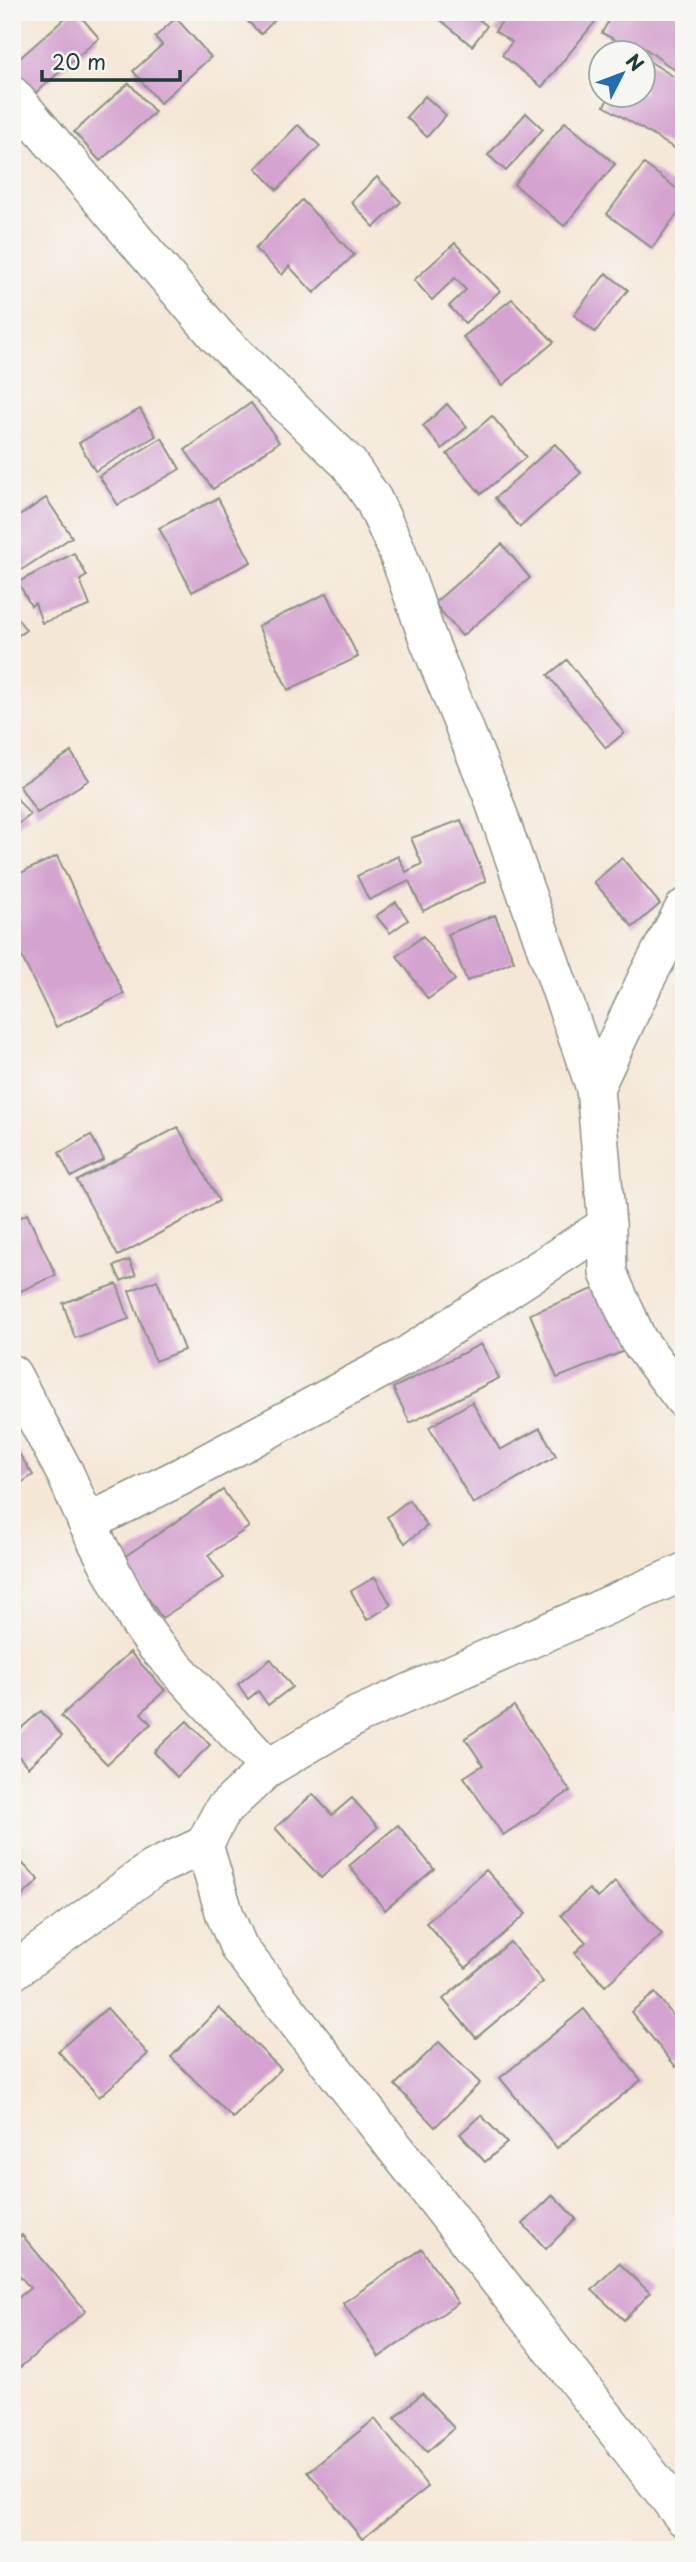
<svg xmlns="http://www.w3.org/2000/svg" width="696" height="2562" font-family="'Playpen Sans',sans-serif">
  <style>
    .building { fill: #d4a3d0 }
    .lines { fill: none; stroke-linecap: round; stroke-linejoin: round }
    .minor-casing { stroke: #8a9285; stroke-width: 40 }
    .minor { stroke: #fff; stroke-width: 37 }
  </style>
  <rect width="100%" height="100%" fill="#f6f6f2"/>
  <filter id="ink" filterUnits="userSpaceOnUse"><feTurbulence type="fractalNoise" baseFrequency=".0143" numOctaves="2"/><feDisplacementMap in="SourceGraphic" scale="14" xChannelSelector="R" yChannelSelector="G"/><feConvolveMatrix kernelMatrix="1 2 1 2 8 2 1 2 1" color-interpolation-filters="sRGB"/></filter>
  <filter id="wash" filterUnits="userSpaceOnUse"><feTurbulence type="fractalNoise" baseFrequency=".00686" numOctaves="4" result="noise"/><feDisplacementMap in="SourceGraphic" scale="28" xChannelSelector="R" yChannelSelector="G"/><feGaussianBlur stdDeviation="1.57" result="paint"/><feColorMatrix in="noise" values="0 0 0 0 0 0 0 0 0 0 0 0 0 0 0 0 0 1.4 0 .05"/><feComposite in="paint" operator="in"/></filter>
  <g filter="url(#wash)">
    <rect width="100%" height="100%" fill="#f5e7d6"/>
    <g id="blocks">
      <g class="building">
        <polygon points="72,12 77,12 99,38 25,102 12,88 12,65"/>
        <polygon points="238,12 282,12 261,34"/>
        <polygon points="431,12 470,12 487,26 472,46"/>
        <polygon points="509,12 593,12 599,17 542,87 502,55 512,42 495,31"/>
        <polygon points="613,12 684,12 684,61 682,60 675,70 643,47 638,52 602,33"/>
        <polygon points="176,18 211,57 160,103 133,71 162,45 155,37"/>
        <polygon points="644,58 684,83 684,135 676,149 604,106 611,94 644,94"/>
        <polygon points="129,83 155,112 100,161 74,132"/>
        <polygon points="425,96 446,115 427,137 406,117"/>
        <polygon points="526,113 543,129 506,171 488,155"/>
        <polygon points="565,122 615,164 564,226 514,184"/>
        <polygon points="298,125 320,146 277,190 256,168"/>
        <polygon points="644,164 684,194 684,205 652,248 607,214"/>
        <polygon points="377,177 401,202 374,227 351,202"/>
        <polygon points="302,200 354,255 314,293 289,266 282,275 255,249"/>
        <polygon points="455,243 500,291 465,323 449,306 466,290 455,278 432,300 414,280"/>
        <polygon points="606,273 628,290 595,332 574,315"/>
        <polygon points="512,299 554,342 503,385 463,337"/>
        <polygon points="251,403 279,442 213,489 185,450"/>
        <polygon points="447,404 467,427 442,449 423,426"/>
        <polygon points="140,409 156,436 95,471 79,443"/>
        <polygon points="492,416 526,457 481,494 447,454"/>
        <polygon points="162,438 180,469 118,505 99,476"/>
        <polygon points="555,444 581,473 520,527 495,498"/>
        <polygon points="46,498 72,537 15,574 12,570 12,521"/>
        <polygon points="218,498 251,562 192,592 159,528"/>
        <polygon points="502,544 530,578 462,636 434,603"/>
        <polygon points="74,553 87,576 80,580 90,606 42,623 35,603 31,606 18,582"/>
        <polygon points="327,593 358,657 288,690 258,626"/>
        <polygon points="12,611 26,630 12,640"/>
        <polygon points="567,660 624,733 606,748 548,675"/>
        <polygon points="71,752 89,780 37,813 19,785"/>
        <polygon points="12,792 30,815 12,829"/>
        <polygon points="461,820 486,881 423,911 409,881 369,900 357,876 398,856 406,872 422,864 411,838"/>
        <polygon points="57,856 124,994 56,1027 12,937 12,877"/>
        <polygon points="622,858 660,904 633,927 594,882"/>
        <polygon points="396,902 408,920 390,933 376,916"/>
        <polygon points="495,915 514,961 467,981 448,934"/>
        <polygon points="423,936 455,980 428,999 397,956"/>
        <polygon points="178,1127 219,1201 118,1256 77,1181"/>
        <polygon points="91,1135 104,1160 71,1177 59,1153"/>
        <polygon points="27,1214 56,1275 12,1295 12,1221"/>
        <polygon points="129,1260 136,1275 121,1281 114,1266"/>
        <polygon points="157,1280 184,1350 155,1361 129,1291"/>
        <polygon points="117,1284 129,1319 75,1338 63,1303"/>
        <polygon points="606,1284 632,1348 557,1378 530,1314"/>
        <polygon points="481,1344 499,1378 410,1423 393,1388"/>
        <polygon points="472,1402 500,1450 540,1428 556,1456 473,1504 429,1427"/>
        <polygon points="12,1443 33,1475 12,1489"/>
        <polygon points="223,1490 249,1527 208,1555 224,1578 162,1618 121,1559"/>
        <polygon points="409,1500 427,1526 405,1543 387,1517"/>
        <polygon points="375,1577 391,1605 367,1620 351,1591"/>
        <polygon points="130,1652 165,1690 141,1713 151,1724 107,1764 61,1716"/>
        <polygon points="271,1659 292,1687 268,1705 258,1691 248,1699 238,1684"/>
        <polygon points="514,1706 570,1791 503,1835 464,1777 483,1765 465,1738"/>
        <polygon points="41,1711 62,1736 28,1767 12,1749 12,1736"/>
        <polygon points="187,1721 210,1745 177,1777 154,1752"/>
        <polygon points="313,1794 332,1815 352,1798 378,1827 321,1878 275,1828"/>
        <polygon points="398,1825 434,1869 385,1910 349,1866"/>
        <polygon points="12,1853 39,1880 12,1906"/>
        <polygon points="486,1870 526,1914 466,1968 426,1923"/>
        <polygon points="615,1882 662,1934 605,1986 575,1953 586,1942 561,1915 589,1889 598,1898"/>
        <polygon points="510,1942 543,1982 476,2038 443,1999"/>
        <polygon points="655,1993 684,2029 684,2060 676,2067 631,2012"/>
        <polygon points="107,2008 148,2054 99,2097 58,2051"/>
        <polygon points="219,2008 281,2069 233,2118 171,2057"/>
        <polygon points="584,2009 641,2080 557,2148 500,2078"/>
        <polygon points="439,2042 480,2083 435,2127 395,2085"/>
        <polygon points="481,2115 507,2143 485,2162 460,2134"/>
        <polygon points="553,2195 576,2219 546,2249 523,2224"/>
        <polygon points="22,2235 86,2311 16,2371 12,2367 12,2303 30,2288 12,2266 12,2244"/>
        <polygon points="422,2249 458,2303 379,2357 343,2303"/>
        <polygon points="619,2263 650,2293 624,2320 592,2290"/>
        <polygon points="422,2393 454,2428 427,2452 395,2418"/>
        <polygon points="375,2419 428,2487 362,2539 308,2472"/>
      </g>
    </g>
  </g>
  <g filter="url(#ink)">
    <use href="#blocks" fill-opacity="0" stroke="#8a9285" stroke-width="2"/>
    <g class="lines">
      <defs>
        <g id="minor">
          <polyline points="12,95 217,336 349,464 373,499 396,548 428,639 491,793 595,1088"/>
          <polyline points="684,908 647,977 595,1088 607,1225 608,1273 638,1340 684,1400"/>
          <polyline points="12,1374 65,1473 87,1523 137,1620 155,1645 268,1768"/>
          <polyline points="87,1523 182,1476 404,1357 607,1225"/>
          <polyline points="684,1572 358,1715 268,1768 222,1811 204,1845 225,1915 239,1948 684,2518"/>
          <polyline points="12,1972 152,1869 204,1845"/>
        </g>
      </defs>
      <use href="#minor" class="minor-casing"/>
      <use href="#minor" class="minor"/>
    </g>
  </g>
  <rect width="696" height="2562" fill="none" stroke="#f6f6f2" stroke-width="42"/>
  <g transform="translate(622 74) rotate(48)"><circle r="33" fill="#f6f6f2" stroke="#a0aca6" stroke-width="2"/>
  <path d="M0-5L12 26L0 18L-12 26Z" fill="#1f6fb2"/>
  <text y="-10" font-size="19" font-weight="bold" text-anchor="middle" fill="#1f3d34">N</text>
  </g>
  <path d="M42 70v10h138v-10" fill="none" stroke="#1f3d34" stroke-width="3.5"/>
  <text x="52" y="70" font-size="21" fill="#1f3d34" stroke="#f6f6f2" stroke-width="5" paint-order="stroke">20 m</text>
</svg>
